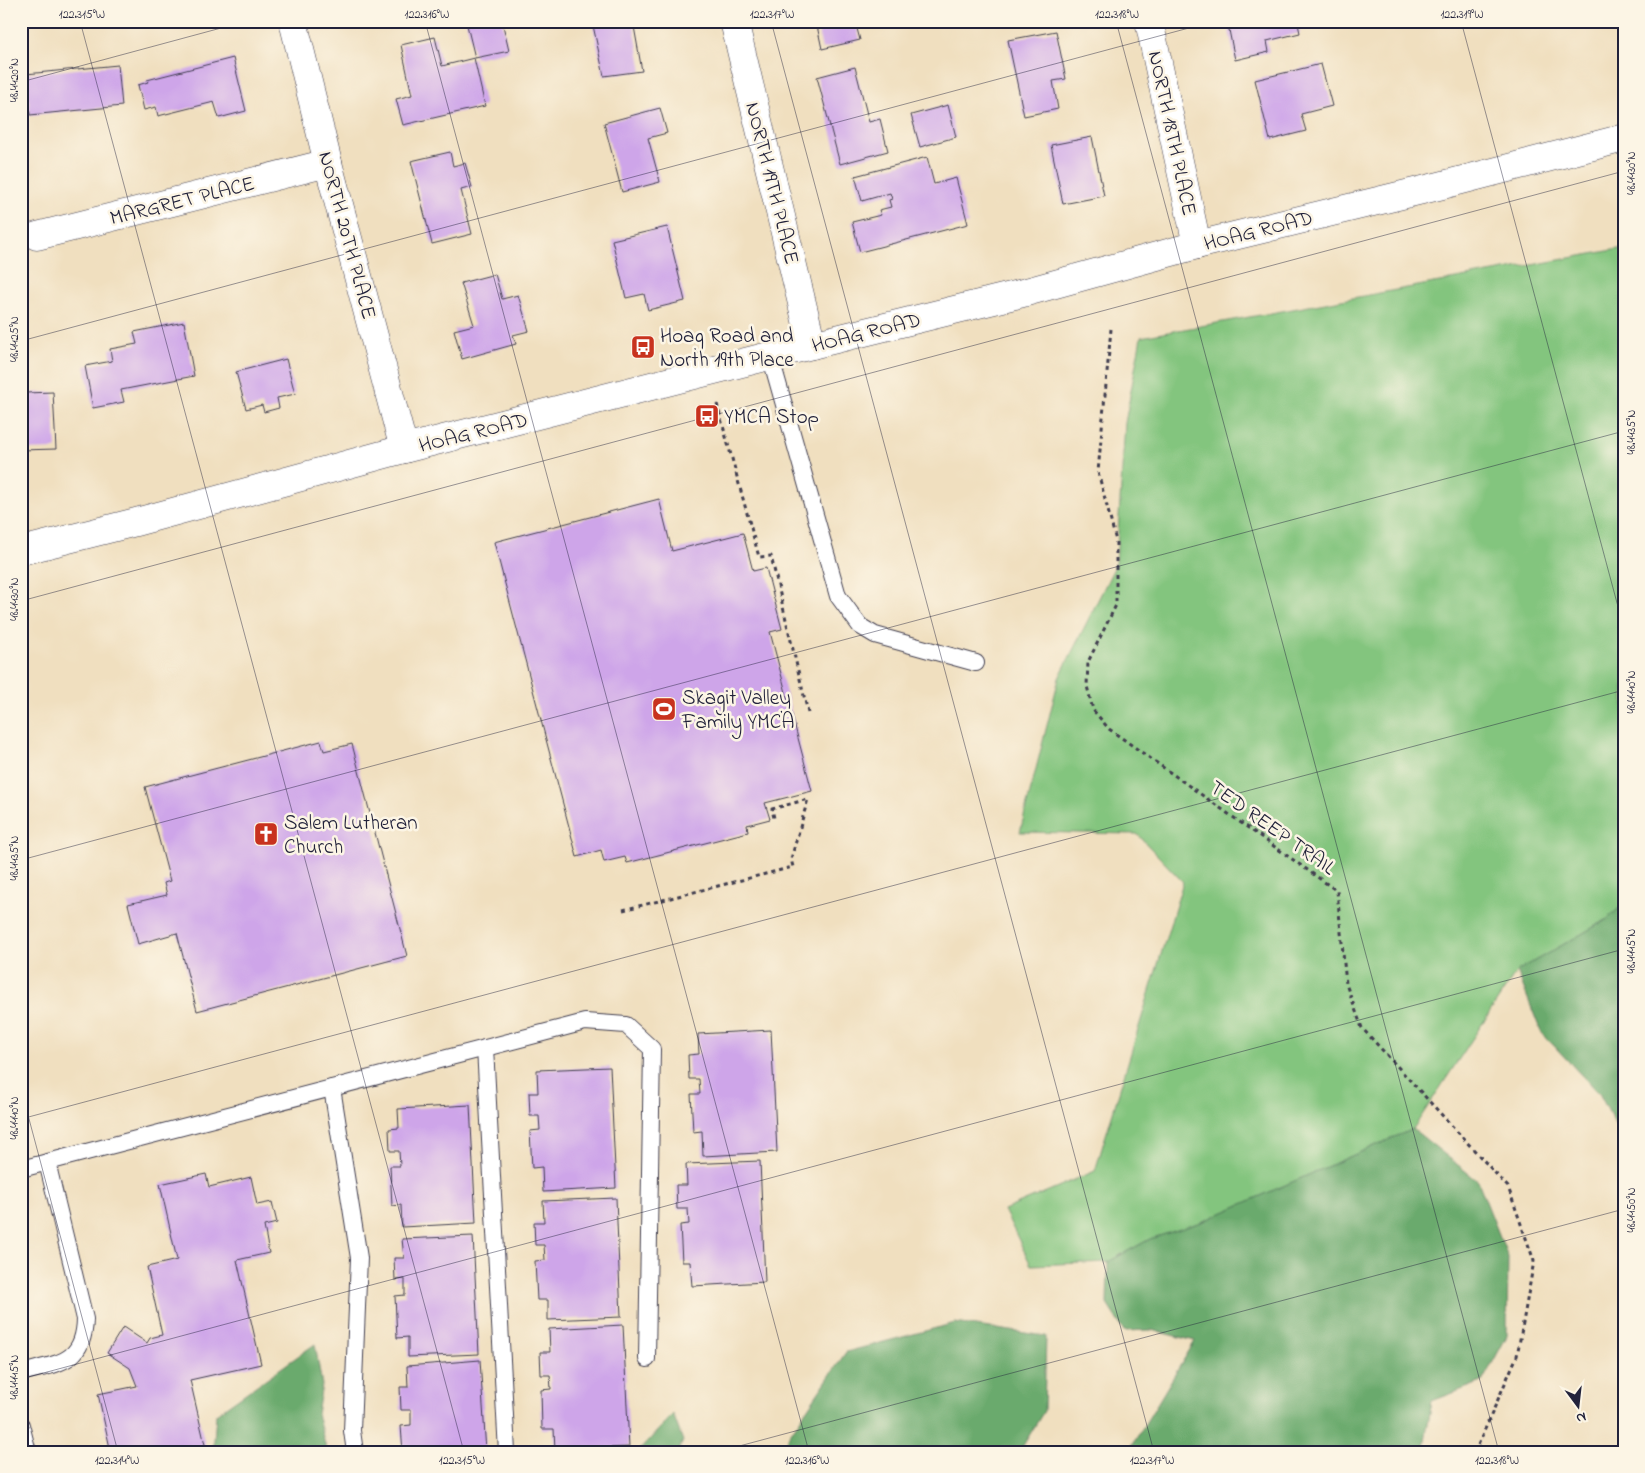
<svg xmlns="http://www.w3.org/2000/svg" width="1645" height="1473" font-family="'Indie Flower',sans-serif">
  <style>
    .green { fill: #83c57e; stroke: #52745c }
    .forest { fill: #6aaa6d; stroke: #466654 }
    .building { fill: #cea5e9 }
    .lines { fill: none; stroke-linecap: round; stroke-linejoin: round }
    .service-casing { stroke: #413e4f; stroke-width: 18 }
    .minor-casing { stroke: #413e4f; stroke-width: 29 }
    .tertiary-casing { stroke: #413e4f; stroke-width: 29 }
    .path { stroke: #413e4f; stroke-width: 3; stroke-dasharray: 4 4; stroke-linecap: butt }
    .service { stroke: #fff; stroke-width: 16 }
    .minor { stroke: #fff; stroke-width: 28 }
    .tertiary { stroke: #fff; stroke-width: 28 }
    .ticks { fill: none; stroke: #22223b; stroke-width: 1; stroke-opacity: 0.45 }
    .labels { text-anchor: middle; stroke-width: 5; stroke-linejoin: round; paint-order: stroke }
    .street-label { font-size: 21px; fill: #22223b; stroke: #fcf5e5 }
    .poi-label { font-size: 21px; fill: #22223b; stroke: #fcf5e5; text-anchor: start }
    .neatline { fill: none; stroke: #22223b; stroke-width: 2 }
    .ticks-label { font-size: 12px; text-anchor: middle; fill: #22223b }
  </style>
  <rect width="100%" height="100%" fill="#fcf5e5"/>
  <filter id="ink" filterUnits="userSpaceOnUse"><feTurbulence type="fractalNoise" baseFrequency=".02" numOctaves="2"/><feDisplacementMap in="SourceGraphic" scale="10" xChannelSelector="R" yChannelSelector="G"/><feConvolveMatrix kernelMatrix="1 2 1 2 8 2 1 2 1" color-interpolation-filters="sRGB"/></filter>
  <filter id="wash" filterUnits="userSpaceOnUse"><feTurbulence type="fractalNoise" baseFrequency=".0096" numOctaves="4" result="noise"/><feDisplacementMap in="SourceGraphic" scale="20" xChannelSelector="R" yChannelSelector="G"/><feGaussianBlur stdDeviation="1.12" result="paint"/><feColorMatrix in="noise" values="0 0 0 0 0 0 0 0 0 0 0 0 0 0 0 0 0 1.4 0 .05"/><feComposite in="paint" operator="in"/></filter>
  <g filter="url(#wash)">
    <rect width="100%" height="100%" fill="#f0dfbf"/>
    <polygon class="green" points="1624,248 1624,904 1606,920 1517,971 1413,1129 1199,1223 1150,1239 1108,1262 1031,1265 1004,1210 1095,1171 1183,882 1137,834 1020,832 1059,678 1116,564 1125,423 1141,337"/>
    <g class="forest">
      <polygon points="1624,904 1624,1141 1600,1095 1541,1032 1517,971 1606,920"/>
      <polygon points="1413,1129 1478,1181 1508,1257 1507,1336 1482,1382 1432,1401 1423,1452 1128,1452 1195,1341 1151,1330 1124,1331 1107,1304 1108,1262 1150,1239 1199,1223"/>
      <polygon points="955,1323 1046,1336 1044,1411 1021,1449 1021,1452 778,1452 846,1352"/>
      <polygon points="315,1344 322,1385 317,1414 327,1452 213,1452 216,1414"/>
      <polygon points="673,1414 683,1441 678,1452 638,1452"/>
    </g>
    <g id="blocks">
      <g class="building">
        <polygon points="466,21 502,21 509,51 475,58"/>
        <polygon points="592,21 633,21 642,71 604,76"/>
        <polygon points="816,21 855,21 860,40 822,49"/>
        <polygon points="1245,21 1309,21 1309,22 1298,24 1300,33 1267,41 1269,52 1235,60 1228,25"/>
        <polygon points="1056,31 1066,79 1053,81 1058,109 1024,116 1008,40"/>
        <polygon points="435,37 442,66 474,58 485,106 403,125 396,99 412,95 401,45"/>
        <polygon points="233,58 246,111 219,118 214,102 158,116 156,107 144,110 138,85 148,82 147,80"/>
        <polygon points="1321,64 1332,106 1301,114 1306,131 1270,140 1255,80"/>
        <polygon points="118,65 122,106 30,115 26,74"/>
        <polygon points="855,67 869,122 880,119 888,151 840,164 817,77"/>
        <polygon points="948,105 956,137 920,147 911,115"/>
        <polygon points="660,108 667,133 648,138 660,182 622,192 604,123"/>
        <polygon points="1092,137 1104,196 1063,204 1051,145"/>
        <polygon points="450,152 453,166 465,163 472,187 461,190 472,234 432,244 411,161"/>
        <polygon points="927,157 934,184 956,178 968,224 860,252 852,222 881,215 879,210 891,207 889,200 892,199 890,193 862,201 855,176"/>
        <polygon points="667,227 685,301 648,310 644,294 626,298 612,240"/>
        <polygon points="495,274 502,299 518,295 529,331 513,335 516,344 462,359 454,330 474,325 461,283"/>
        <polygon points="184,322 194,376 121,390 124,402 93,408 85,366 112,361 110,349 137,344 134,332"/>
        <polygon points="286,359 295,394 277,398 279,408 264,412 262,405 246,409 236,372"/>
        <polygon points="53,392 56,449 21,450 21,412 26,412 25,393"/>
        <polygon points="659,499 672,551 743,533 753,571 766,568 782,629 770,632 812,791 765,803 770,819 747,825 748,832 627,863 625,857 604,862 601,850 577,857 494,542"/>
        <polygon points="321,741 324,751 352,744 407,956 197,1011 177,933 138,944 128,904 167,895 164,883 170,881 145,787"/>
        <polygon points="771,1030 777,1152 703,1156 702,1131 693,1132 691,1094 700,1094 699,1079 689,1079 688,1055 699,1054 698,1034"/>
        <polygon points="610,1067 616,1188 543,1192 542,1167 532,1168 530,1131 540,1130 539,1116 530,1116 529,1093 538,1093 537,1070"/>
        <polygon points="470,1105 476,1223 402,1227 401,1205 392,1206 390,1166 400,1166 399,1151 390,1151 389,1129 399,1128 398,1109"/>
        <polygon points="760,1161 765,1282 692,1286 690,1262 682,1262 680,1225 689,1224 688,1209 677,1209 676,1185 687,1185 686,1164"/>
        <polygon points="206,1174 209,1187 251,1177 257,1205 272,1202 277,1223 264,1226 269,1253 237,1260 261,1364 190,1380 206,1449 194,1452 108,1452 107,1449 110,1448 98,1394 137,1386 130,1368 107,1353 123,1327 147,1343 150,1338 162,1335 147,1267 177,1260 160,1184"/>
        <polygon points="616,1198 621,1317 548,1320 548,1300 537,1300 535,1261 545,1260 544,1245 535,1245 534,1222 544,1222 543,1201"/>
        <polygon points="473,1236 479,1354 408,1357 408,1337 397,1338 395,1296 405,1295 405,1279 395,1280 394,1258 404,1258 402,1239"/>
        <polygon points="623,1325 629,1447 555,1450 554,1429 542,1429 541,1390 551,1389 550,1375 541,1375 540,1352 550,1352 549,1329"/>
        <polygon points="480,1360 486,1452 403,1452 401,1426 411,1425 411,1410 401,1410 400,1387 408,1387 407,1366"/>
      </g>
    </g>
  </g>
  <g filter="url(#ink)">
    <use href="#blocks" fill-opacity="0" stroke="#413e4f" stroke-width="1"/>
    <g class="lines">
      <defs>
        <g id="service">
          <polyline points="770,355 838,596 860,626 875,635 976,663"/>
          <polyline points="485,1048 507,1452"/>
          <polyline points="332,1088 359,1258 352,1431 355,1452"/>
          <polyline points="21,1169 585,1022 626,1025 652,1049 647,1359"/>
          <path d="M21 1373C57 1363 84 1364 85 1319L47 1162"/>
          <polyline points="21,1425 28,1452"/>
        </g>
        <g id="minor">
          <polyline points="293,21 328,163 404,449"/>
          <polyline points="734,21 812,345"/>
          <polyline points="1149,21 1197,245"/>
          <polyline points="37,236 328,163"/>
        </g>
        <polyline id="tertiary" points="21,551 136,522 404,449 812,345 1019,294 1197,245 1439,186 1624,138"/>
      </defs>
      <use href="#service" class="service-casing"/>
      <use href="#minor" class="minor-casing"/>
      <use href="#tertiary" class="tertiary-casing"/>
      <g class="path">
        <polyline points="1111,329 1098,472 1116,541 1116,605 1088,662 1087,686 1093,710 1109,729 1337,891 1346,984 1362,1028 1508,1187 1534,1261 1517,1356 1475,1452"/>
        <polyline points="717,404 759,557 771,556 808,713"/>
        <polyline points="623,910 793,867 791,859 808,799 772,809 774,818"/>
      </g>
      <use href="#service" class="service"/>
      <use href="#minor" class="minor"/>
      <use href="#tertiary" class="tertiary"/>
    </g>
  </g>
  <path class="ticks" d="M80 21 464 1452M425 21 809 1452M771 21 1154 1452M1116 21 1499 1452M1461 21 1624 629M21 82 247 21M21 341 1215 21M21 601 1624 171M21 860 1624 431M21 1089 118 1452M21 1119 1624 690M21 1379 1624 949M717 1452 1624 1209"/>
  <defs>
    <symbol id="bus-square" viewBox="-11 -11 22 22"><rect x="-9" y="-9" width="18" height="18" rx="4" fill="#c8321e" stroke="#fcf5e5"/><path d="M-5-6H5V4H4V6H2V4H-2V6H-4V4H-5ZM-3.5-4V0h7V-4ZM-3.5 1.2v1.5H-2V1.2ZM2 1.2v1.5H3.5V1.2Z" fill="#fff"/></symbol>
    <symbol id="stadium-square" viewBox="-11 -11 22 22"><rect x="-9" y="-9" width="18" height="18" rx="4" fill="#c8321e" stroke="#fcf5e5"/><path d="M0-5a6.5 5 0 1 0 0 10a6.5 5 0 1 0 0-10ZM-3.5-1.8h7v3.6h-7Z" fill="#fff"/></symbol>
    <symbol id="church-square" viewBox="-11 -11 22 22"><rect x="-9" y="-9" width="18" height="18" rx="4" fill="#c8321e" stroke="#fcf5e5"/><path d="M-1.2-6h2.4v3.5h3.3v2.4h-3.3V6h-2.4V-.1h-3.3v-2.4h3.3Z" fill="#fff"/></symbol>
  </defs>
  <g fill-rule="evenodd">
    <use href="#bus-square" x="629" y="333" width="28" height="28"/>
    <use href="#bus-square" x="693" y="402" width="28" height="28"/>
    <use href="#stadium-square" x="650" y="695" width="28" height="28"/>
    <use href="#church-square" x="252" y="820" width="28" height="28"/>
  </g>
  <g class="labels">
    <g class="street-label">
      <text transform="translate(1173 133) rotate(78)" y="7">NORTH 18TH PLACE</text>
      <text transform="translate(773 183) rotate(76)" y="7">NORTH 19TH PLACE</text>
      <text transform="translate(182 200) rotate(-14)" y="7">MARGRET PLACE</text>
      <text transform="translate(1258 230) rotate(-14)" y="7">HOAG ROAD</text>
      <text transform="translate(348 235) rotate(75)" y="7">NORTH 20TH PLACE</text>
      <text transform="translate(866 332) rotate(-14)" y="7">HOAG ROAD</text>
      <text transform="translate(473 432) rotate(-14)" y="7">HOAG ROAD</text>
      <text transform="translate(1273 827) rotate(35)" y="7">TED REEP TRAIL</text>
    </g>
    <g class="poi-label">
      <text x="660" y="342">Hoag Road and<tspan x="660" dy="24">North 19th Place</tspan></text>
      <text x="724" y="423">YMCA Stop</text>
      <text x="682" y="704">Skagit Valley<tspan x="682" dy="24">Family YMCA</tspan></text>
      <text x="284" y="829">Salem Lutheran<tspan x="284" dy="24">Church</tspan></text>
    </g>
  </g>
  <rect width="1645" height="1473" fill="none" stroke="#fcf5e5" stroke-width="55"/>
  <g transform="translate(1578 1406) rotate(165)" stroke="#fcf5e5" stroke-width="4" paint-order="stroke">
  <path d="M0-4L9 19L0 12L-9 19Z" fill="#22223b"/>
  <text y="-8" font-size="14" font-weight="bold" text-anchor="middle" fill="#22223b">N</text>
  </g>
  <rect x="28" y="28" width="1590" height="1418" class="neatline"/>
  <g class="ticks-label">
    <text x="82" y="18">122.315°W</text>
    <text x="427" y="18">122.316°W</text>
    <text x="772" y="18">122.317°W</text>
    <text x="1117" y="18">122.318°W</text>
    <text x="1462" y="18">122.319°W</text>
    <text transform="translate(14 80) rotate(-90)" y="4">48.4420°N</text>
    <text transform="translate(1631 173) rotate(-90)" y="4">48.4430°N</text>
    <text transform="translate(14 339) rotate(-90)" y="4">48.4425°N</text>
    <text transform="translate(1631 432) rotate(-90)" y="4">48.4435°N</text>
    <text transform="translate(14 599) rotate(-90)" y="4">48.4430°N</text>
    <text transform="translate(1631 692) rotate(-90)" y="4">48.4440°N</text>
    <text transform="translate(14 858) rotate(-90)" y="4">48.4435°N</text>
    <text transform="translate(1631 951) rotate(-90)" y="4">48.4445°N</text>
    <text transform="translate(14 1118) rotate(-90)" y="4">48.4440°N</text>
    <text transform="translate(1631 1210) rotate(-90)" y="4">48.4450°N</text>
    <text transform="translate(14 1377) rotate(-90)" y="4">48.4445°N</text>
    <text x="117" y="1464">122.314°W</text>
    <text x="462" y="1464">122.315°W</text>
    <text x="807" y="1464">122.316°W</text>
    <text x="1152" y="1464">122.317°W</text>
    <text x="1497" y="1464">122.318°W</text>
  </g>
</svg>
